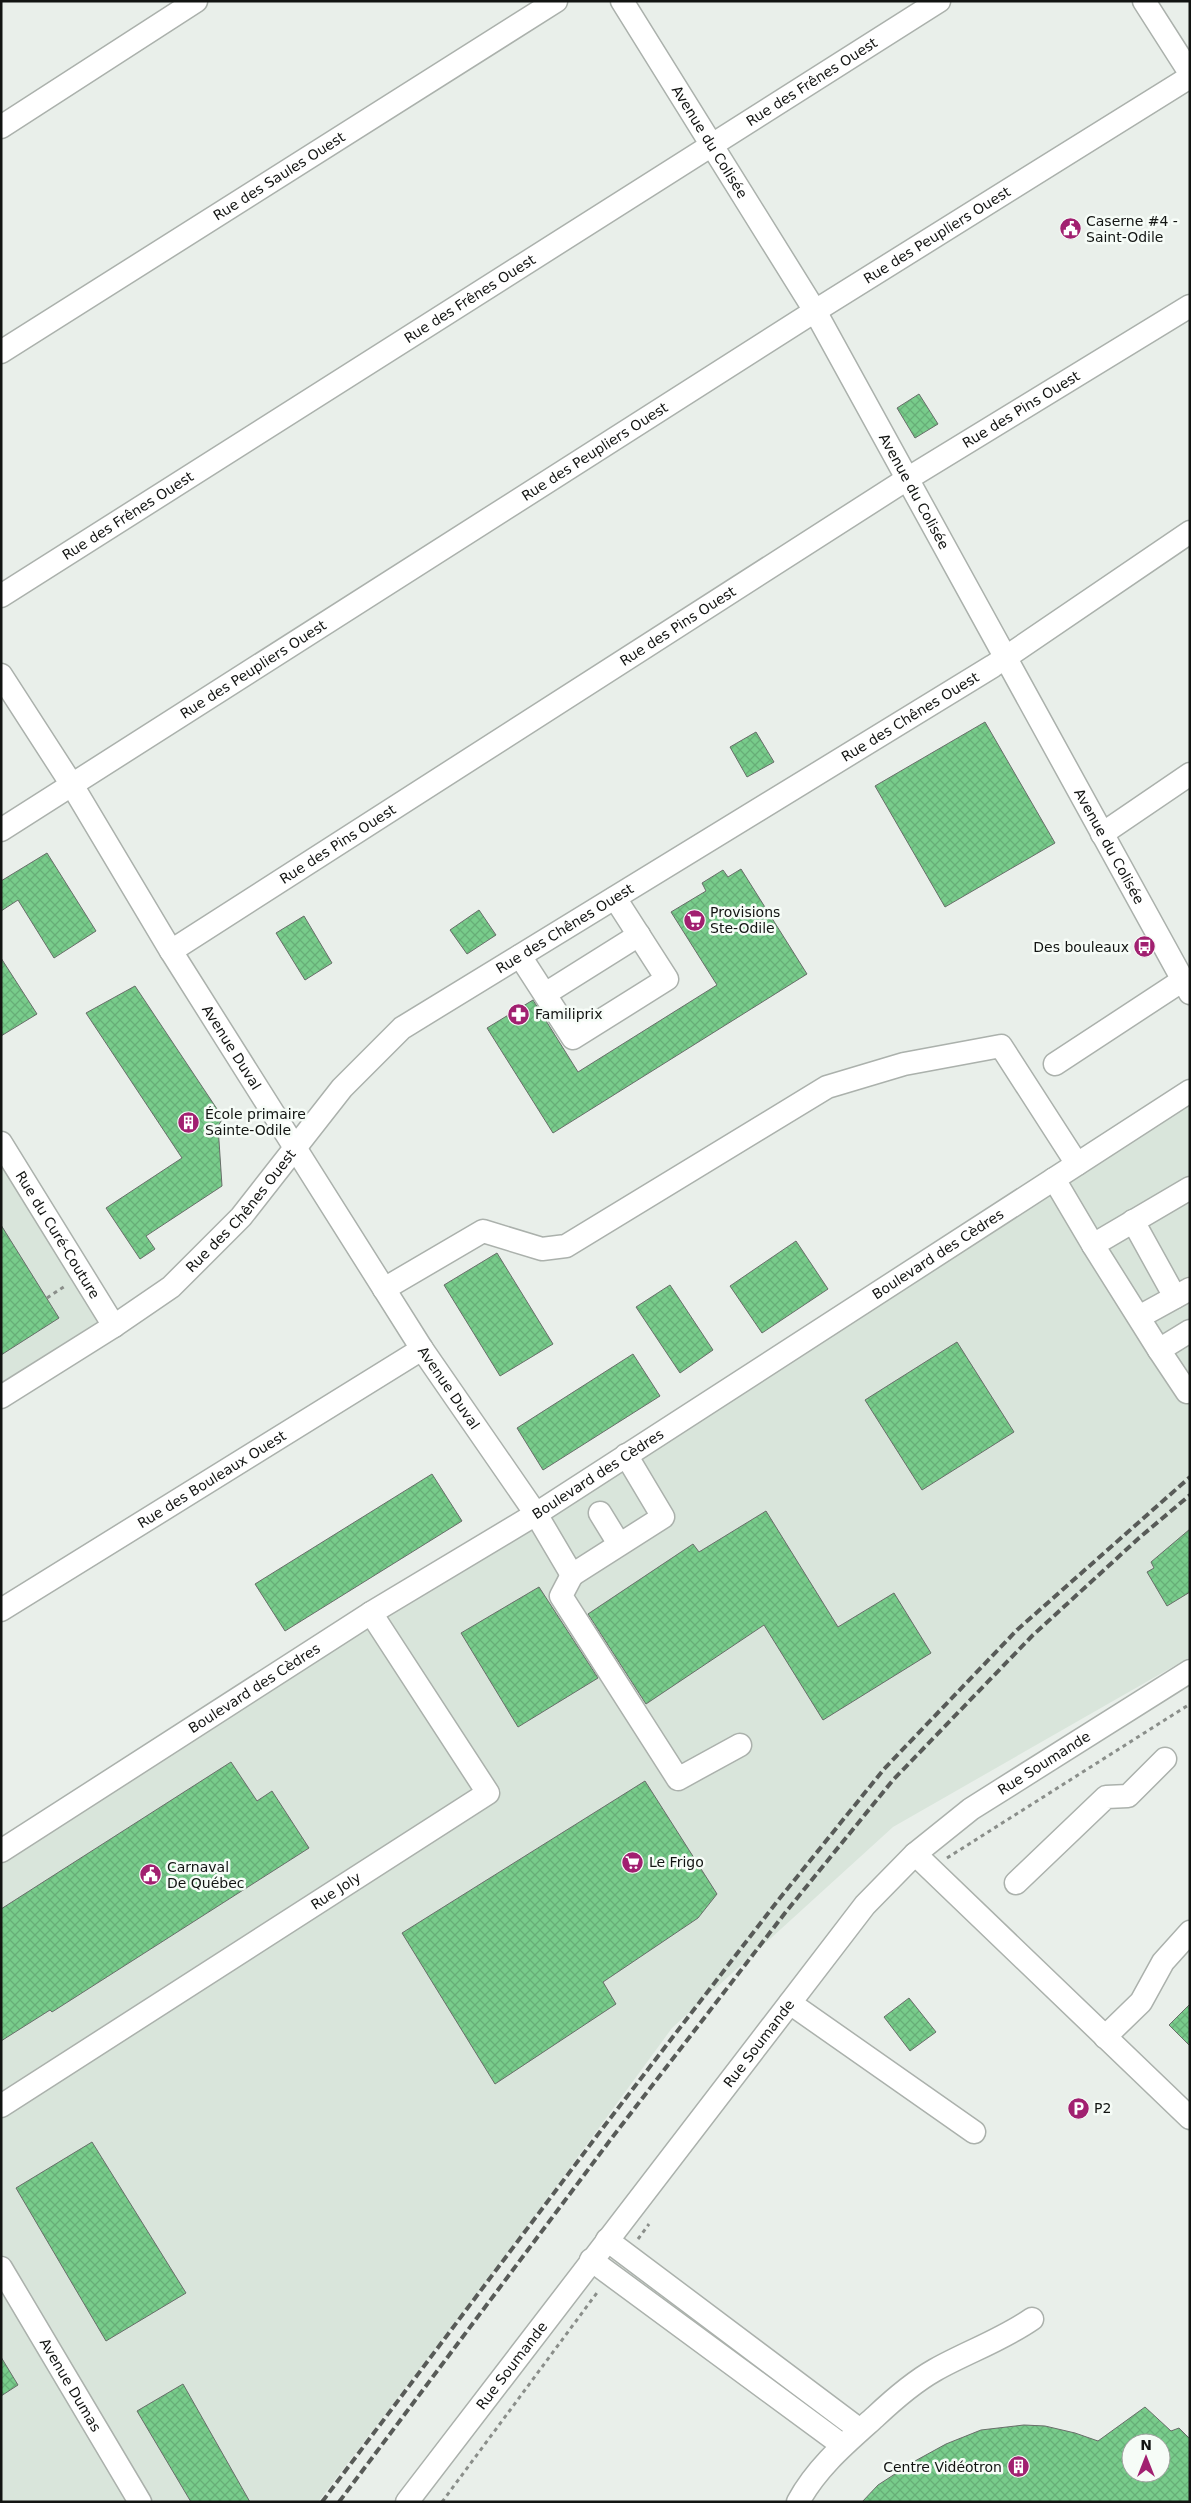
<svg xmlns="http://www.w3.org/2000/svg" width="1191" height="2503" font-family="'DejaVu Sans',sans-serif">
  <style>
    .built { fill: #d9e5db }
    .building { fill: url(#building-cross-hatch); stroke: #686e69; fill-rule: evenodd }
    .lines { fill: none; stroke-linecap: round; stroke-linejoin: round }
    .minor-casing { stroke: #abb1ac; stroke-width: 25 }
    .path { stroke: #8a8e8a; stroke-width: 3; stroke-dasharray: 4 4; stroke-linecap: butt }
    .minor { stroke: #fff; stroke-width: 22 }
    .rail { stroke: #585b58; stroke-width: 4; stroke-dasharray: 8 4; stroke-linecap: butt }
    .labels { text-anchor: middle; stroke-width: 5; stroke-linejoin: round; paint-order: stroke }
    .street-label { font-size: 14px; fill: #121412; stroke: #f6fcf7 }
    .poi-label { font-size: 14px; fill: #121412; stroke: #f6fcf7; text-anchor: start }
  </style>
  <defs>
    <pattern id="building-cross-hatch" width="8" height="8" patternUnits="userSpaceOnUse" patternTransform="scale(1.25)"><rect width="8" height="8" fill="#78cc8b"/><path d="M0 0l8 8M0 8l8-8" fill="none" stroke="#67ae77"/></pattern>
  </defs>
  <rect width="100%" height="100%" fill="#e9efea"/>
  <g class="built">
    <polygon points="1190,1090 1190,1657 893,1827 672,2028 484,2285 318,2502 1,2502 1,1854"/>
    <polygon points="1,1143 114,1326 1,1397"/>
  </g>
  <g class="building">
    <polygon points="919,394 938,424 915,438 897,408"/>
    <polygon points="985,722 1055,843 945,907 875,786"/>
    <polygon points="756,732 774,762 747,777 730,747"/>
    <polygon points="47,853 96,931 54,958 18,900 1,911 1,881"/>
    <polygon points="741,869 807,974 553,1133 487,1028 533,1000 578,1072 717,985 671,912 706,891 702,883 723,870 728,877"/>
    <polygon points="479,910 496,935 467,954 450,930"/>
    <polygon points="304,916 332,963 305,980 276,933"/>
    <polygon points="1,958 37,1014 1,1036"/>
    <polygon points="135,986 223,1118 218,1126 222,1186 146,1236 155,1249 140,1259 106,1208 182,1158 86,1013"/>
    <polygon points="1,1225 59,1318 1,1355"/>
    <polygon points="796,1241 828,1289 762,1333 730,1286"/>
    <polygon points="497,1253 553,1344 500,1376 444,1285"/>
    <polygon points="670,1285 713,1350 680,1373 636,1307"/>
    <polygon points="957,1342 1014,1432 922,1490 865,1400"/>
    <polygon points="633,1354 660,1396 543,1470 517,1428"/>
    <polygon points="432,1474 462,1521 285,1631 255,1584"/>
    <polygon points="766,1511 838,1627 894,1593 931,1653 823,1720 764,1625 646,1704 588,1614 693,1544 699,1552"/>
    <polygon points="1190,1529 1190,1592 1167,1606 1147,1572 1154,1568 1151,1562"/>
    <polygon points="539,1587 598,1678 518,1727 461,1633"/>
    <polygon points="231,1762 257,1801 272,1791 309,1848 52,2012 50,2010 1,2041 1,1909"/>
    <polygon points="645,1781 717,1894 698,1918 603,1982 616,2004 495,2084 402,1933"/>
    <polygon points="909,1998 936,2032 910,2051 884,2017"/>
    <polygon points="1190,2004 1190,2046 1169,2025"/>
    <polygon points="92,2142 186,2293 106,2341 16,2188"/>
    <polygon points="1,2357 18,2385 1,2396"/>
    <polygon points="183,2384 250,2502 191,2502 137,2411"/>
    <path d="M1145 2407 1171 2431 1179 2428 1190 2439V2502H862L878 2485 915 2461 946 2444 981 2430 1024 2425 1045 2426 1075 2433 1098 2441ZM1131 2443H1161V2473H1131Z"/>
  </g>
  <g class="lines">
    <defs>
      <g id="minor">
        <path id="s1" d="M622 1 815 311 1190 993"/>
        <polyline points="1144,1 1190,73"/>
        <polyline points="1,127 196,1"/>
        <path id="s2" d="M1 352 556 1"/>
        <path id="s3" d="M1 596 939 1"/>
        <path id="s4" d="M1 675 72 785 171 951 422 1349 536 1514 572 1575 663 1517 626 1455"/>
        <path id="s5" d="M1 830 815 311 1190 77"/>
        <polyline points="1102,834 1190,774"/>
        <path id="s6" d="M171 951 907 479 1190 306"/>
        <polyline points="520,956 573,1038 667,979 615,898"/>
        <polyline points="545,994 639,935"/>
        <polyline points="1055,1064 1183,980"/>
        <path id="s7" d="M1 1143 114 1326"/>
        <polyline points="1054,1179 1093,1245"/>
        <polyline points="1190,1188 1093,1245 1159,1350 1190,1331"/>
        <polyline points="1133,1221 1175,1297"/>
        <polyline points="384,1289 483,1231 542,1249 566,1246 827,1087 904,1064 1001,1046 1077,1164"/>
        <polyline points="1139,1317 1190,1289"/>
        <polyline points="1159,1350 1187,1392 1190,1390"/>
        <path id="s8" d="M1 1397 114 1326 171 1287 241 1217 342 1088 402 1028 993 666 1190 532"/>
        <polyline points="600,1513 619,1544"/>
        <polyline points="572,1575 561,1596 678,1779 740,1745"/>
        <path id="s9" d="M1 1610 422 1349"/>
        <path id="s10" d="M1 1851 371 1613 536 1514 1190 1091"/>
        <polyline points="915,1854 1190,2118"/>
        <polyline points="1016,1883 1106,1797 1128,1796 1165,1759"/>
        <polyline points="790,2003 974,2132"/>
        <polyline points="1105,2037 1141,2002 1163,1962 1190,1932"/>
        <path id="s11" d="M1 2106 488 1793 371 1613"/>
        <polyline points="607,2240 860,2430"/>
        <polyline points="591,2260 842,2445"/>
        <path id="s12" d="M1 2268 140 2502"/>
        <path id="s13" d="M407 2502 865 1905 915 1854 971 1809 1190 1671"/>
        <path d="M798 2502C817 2467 846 2443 875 2417 893 2400 912 2383 935 2370 967 2352 1002 2340 1032 2319"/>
      </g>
    </defs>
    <use href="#minor" class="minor-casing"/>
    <g class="path">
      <polyline points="47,1298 65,1286"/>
      <polyline points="947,1858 1190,1704"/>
      <polyline points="638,2239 649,2224"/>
      <polyline points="442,2502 599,2290"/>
    </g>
    <use href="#minor" class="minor"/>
    <g class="rail">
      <polyline points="322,2502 602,2129 776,1903 884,1769 1017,1630 1190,1477"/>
      <polyline points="339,2502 611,2139 785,1913 893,1780 1032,1636 1139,1538 1190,1495"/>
    </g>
  </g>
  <defs>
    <symbol id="civic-disc" viewBox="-11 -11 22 22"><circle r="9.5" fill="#a12070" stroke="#f6fcf7"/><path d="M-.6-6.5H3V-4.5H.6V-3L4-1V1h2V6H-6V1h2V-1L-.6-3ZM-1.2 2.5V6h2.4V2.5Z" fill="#fff"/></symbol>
    <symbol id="supermarket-disc" viewBox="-11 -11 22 22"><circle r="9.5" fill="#a12070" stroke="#f6fcf7"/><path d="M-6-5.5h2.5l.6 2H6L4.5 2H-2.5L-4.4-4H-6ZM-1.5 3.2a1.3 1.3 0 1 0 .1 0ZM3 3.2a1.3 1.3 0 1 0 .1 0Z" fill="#fff"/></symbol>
    <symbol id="bus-disc" viewBox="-11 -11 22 22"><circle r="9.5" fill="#a12070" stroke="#f6fcf7"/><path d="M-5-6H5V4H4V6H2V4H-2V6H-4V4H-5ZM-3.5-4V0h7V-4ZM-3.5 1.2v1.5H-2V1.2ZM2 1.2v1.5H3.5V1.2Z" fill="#fff"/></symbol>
    <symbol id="pharmacy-disc" viewBox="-11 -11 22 22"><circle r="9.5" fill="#a12070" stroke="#f6fcf7"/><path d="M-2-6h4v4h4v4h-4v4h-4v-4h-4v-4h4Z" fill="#fff"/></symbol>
    <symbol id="building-disc" viewBox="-11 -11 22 22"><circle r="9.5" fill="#a12070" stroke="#f6fcf7"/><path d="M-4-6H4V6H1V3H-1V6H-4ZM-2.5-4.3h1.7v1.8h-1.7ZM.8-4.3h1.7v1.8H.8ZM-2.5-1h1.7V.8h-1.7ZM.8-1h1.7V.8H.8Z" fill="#fff"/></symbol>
    <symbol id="parking-disc" viewBox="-11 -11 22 22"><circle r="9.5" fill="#a12070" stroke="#f6fcf7"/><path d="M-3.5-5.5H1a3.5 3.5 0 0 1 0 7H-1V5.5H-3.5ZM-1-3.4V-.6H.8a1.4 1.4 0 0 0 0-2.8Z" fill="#fff"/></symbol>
  </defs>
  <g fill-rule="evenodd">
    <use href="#civic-disc" x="1058" y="216" width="25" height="25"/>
    <use href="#supermarket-disc" x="682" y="908" width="25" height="25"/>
    <use href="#bus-disc" x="1132" y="934" width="25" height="25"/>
    <use href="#pharmacy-disc" x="506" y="1002" width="25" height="25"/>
    <use href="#building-disc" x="176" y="1110" width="25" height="25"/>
    <use href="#supermarket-disc" x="620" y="1850" width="25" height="25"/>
    <use href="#civic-disc" x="138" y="1862" width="25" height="25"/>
    <use href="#parking-disc" x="1066" y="2096" width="25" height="25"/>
    <use href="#building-disc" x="1006" y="2454" width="25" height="25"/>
  </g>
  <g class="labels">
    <g class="street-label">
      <text dy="5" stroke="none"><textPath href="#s3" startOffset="960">Rue des Frênes Ouest</textPath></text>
      <text dy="5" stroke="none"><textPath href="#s1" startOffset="166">Avenue du Colisée</textPath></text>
      <text dy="5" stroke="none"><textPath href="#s2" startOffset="329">Rue des Saules Ouest</textPath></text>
      <text dy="5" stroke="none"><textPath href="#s5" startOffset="1109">Rue des Peupliers Ouest</textPath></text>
      <text dy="5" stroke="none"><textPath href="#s3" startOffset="555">Rue des Frênes Ouest</textPath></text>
      <text dy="5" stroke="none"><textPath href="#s6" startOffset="1008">Rue des Pins Ouest</textPath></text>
      <text dy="5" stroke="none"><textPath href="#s5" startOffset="704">Rue des Peupliers Ouest</textPath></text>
      <text dy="5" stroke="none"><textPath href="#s1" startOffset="571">Avenue du Colisée</textPath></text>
      <text dy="5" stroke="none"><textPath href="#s3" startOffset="150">Rue des Frênes Ouest</textPath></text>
      <text dy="5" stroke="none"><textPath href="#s6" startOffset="602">Rue des Pins Ouest</textPath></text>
      <text dy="5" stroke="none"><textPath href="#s5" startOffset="299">Rue des Peupliers Ouest</textPath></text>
      <text dy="5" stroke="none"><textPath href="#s8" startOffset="1146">Rue des Chênes Ouest</textPath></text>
      <text dy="5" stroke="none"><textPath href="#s6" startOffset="198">Rue des Pins Ouest</textPath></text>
      <text dy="5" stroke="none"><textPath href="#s1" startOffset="976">Avenue du Colisée</textPath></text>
      <text dy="5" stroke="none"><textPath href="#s8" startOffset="741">Rue des Chênes Ouest</textPath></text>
      <text dy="5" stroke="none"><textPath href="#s4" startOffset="438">Avenue Duval</textPath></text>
      <text dy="5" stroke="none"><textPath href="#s8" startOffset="306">Rue des Chênes Ouest</textPath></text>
      <text dy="5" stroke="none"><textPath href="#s7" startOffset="108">Rue du Curé-Couture</textPath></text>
      <text dy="5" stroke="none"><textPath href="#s10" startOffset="1111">Boulevard des Cèdres</textPath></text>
      <text dy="5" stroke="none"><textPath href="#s4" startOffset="842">Avenue Duval</textPath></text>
      <text dy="5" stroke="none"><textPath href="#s10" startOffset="706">Boulevard des Cèdres</textPath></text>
      <text dy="5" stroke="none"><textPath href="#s9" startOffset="248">Rue des Bouleaux Ouest</textPath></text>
      <text dy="5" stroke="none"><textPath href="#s10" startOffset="301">Boulevard des Cèdres</textPath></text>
      <text dy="5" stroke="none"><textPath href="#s13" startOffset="982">Rue Soumande</textPath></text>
      <text dy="5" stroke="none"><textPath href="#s11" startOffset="398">Rue Joly</textPath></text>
      <text dy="5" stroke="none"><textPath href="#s13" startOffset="578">Rue Soumande</textPath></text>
      <text dy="5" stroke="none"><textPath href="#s13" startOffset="172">Rue Soumande</textPath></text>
      <text dy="5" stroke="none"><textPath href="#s12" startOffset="136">Avenue Dumas</textPath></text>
    </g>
    <g class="poi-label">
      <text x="1086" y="226">Caserne #4 -<tspan x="1086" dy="16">Saint-Odile</tspan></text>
      <text x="710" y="917">Provisions<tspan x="710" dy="16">Ste-Odile</tspan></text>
      <text x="1129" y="952" text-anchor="end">Des bouleaux</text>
      <text x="535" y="1019">Familiprix</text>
      <text x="205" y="1119">École primaire<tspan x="205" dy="16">Sainte-Odile</tspan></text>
      <text x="649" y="1867">Le Frigo</text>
      <text x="167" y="1872">Carnaval<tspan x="167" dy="16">De Québec</tspan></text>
      <text x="1094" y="2113">P2</text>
      <text x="1002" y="2472" text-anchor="end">Centre Vidéotron</text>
    </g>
  </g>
  <rect width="1191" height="2503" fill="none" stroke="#121412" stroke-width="5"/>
  <g transform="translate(1146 2458)"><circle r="24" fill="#f6fcf7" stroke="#9b9f9b"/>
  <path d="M0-4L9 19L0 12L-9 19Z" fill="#a12070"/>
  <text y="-8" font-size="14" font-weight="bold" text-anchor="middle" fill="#121412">N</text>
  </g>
</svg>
